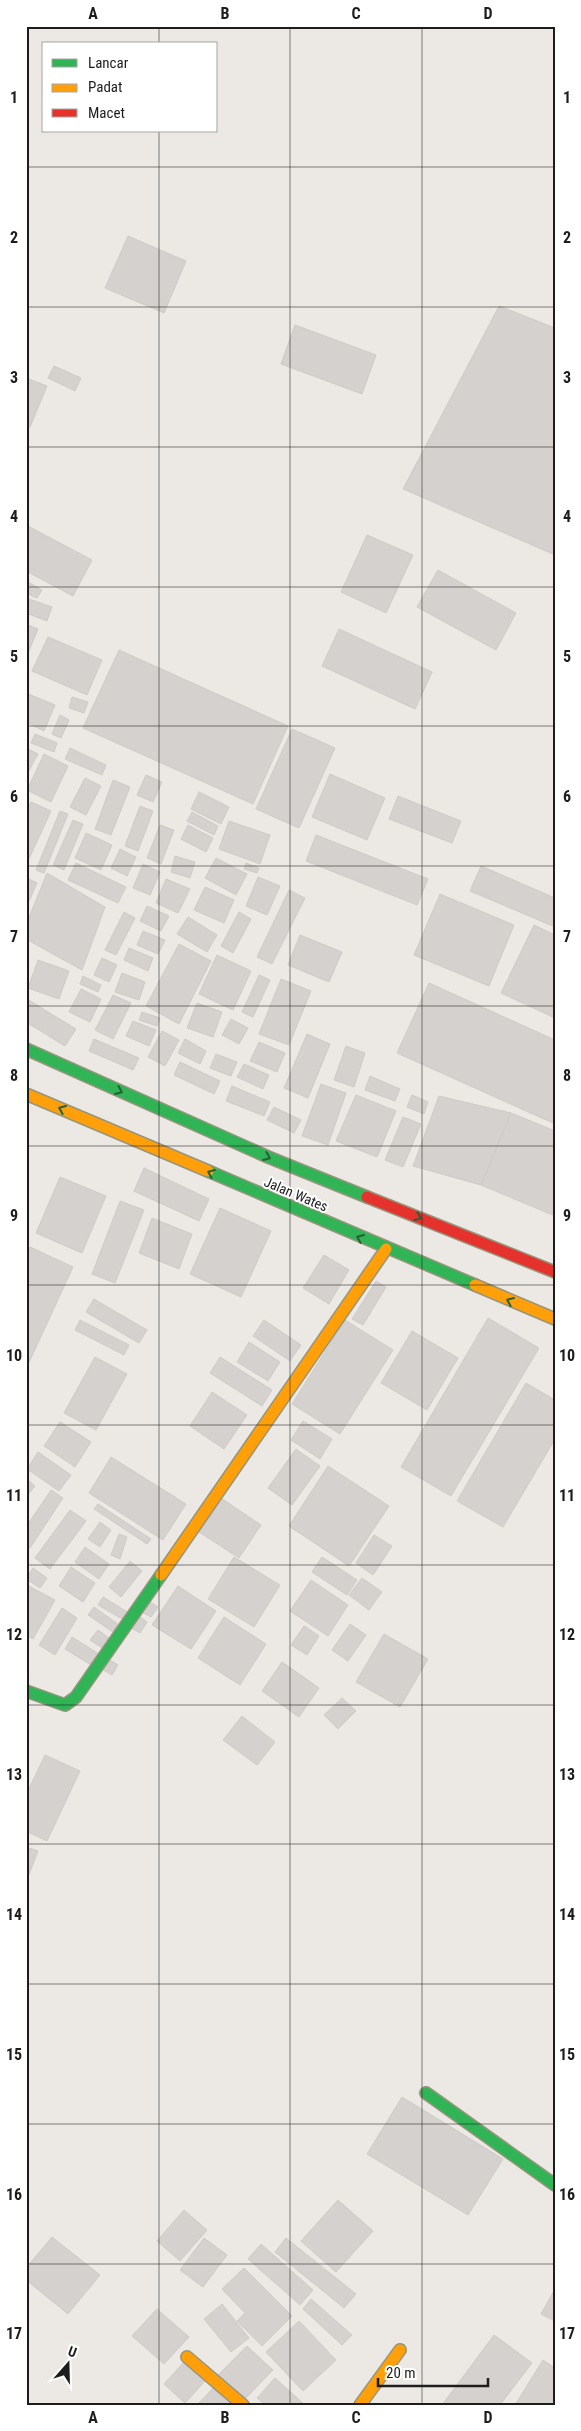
<svg xmlns="http://www.w3.org/2000/svg" width="581" height="2431" font-family="'Roboto Condensed',sans-serif">
  <style>
    .building { fill: #d4d1ce; stroke: #cfcac6 }
    .lines { fill: none; stroke-linecap: round; stroke-linejoin: round }
    .fast-casing { stroke: #96957c; stroke-width: 14 }
    .slow-casing { stroke: #96957c; stroke-width: 14 }
    .jam-casing { stroke: #96957c; stroke-width: 14 }
    .fast { stroke: #30b455; stroke-width: 11 }
    .slow { stroke: #ff9f0a; stroke-width: 11 }
    .jam { stroke: #e5322d; stroke-width: 11 }
    .oneway { stroke: #266136 }
    .grid { fill: none; stroke: #1d1d1d; stroke-width: 1; stroke-opacity: 0.55 }
    .labels { text-anchor: middle; stroke-width: 4; stroke-linejoin: round; paint-order: stroke }
    .street-label { font-size: 14px; fill: #1d1d1d; stroke: #fff }
    .neatline { fill: none; stroke: #1d1d1d; stroke-width: 2 }
    .grid-label { font-size: 16px; text-anchor: middle; font-weight: bold; fill: #1d1d1d }
  </style>
  <rect width="100%" height="100%" fill="#ece9e5"/>
  <g class="building">
    <polygon points="128,236 186,261 164,313 105,288"/>
    <polygon points="499,306 555,328 555,555 403,489"/>
    <polygon points="295,325 376,355 362,394 281,364"/>
    <polygon points="54,366 81,378 75,391 48,378"/>
    <polygon points="26,378 47,386 30,427 26,425"/>
    <polygon points="26,525 92,560 73,596 26,571"/>
    <polygon points="367,535 413,555 386,613 341,592"/>
    <polygon points="438,570 516,613 496,650 417,607"/>
    <polygon points="26,581 42,590 37,598 26,593"/>
    <polygon points="26,598 52,607 47,621 26,613"/>
    <polygon points="28,625 38,629 26,658 26,629"/>
    <polygon points="339,629 432,672 415,709 322,666"/>
    <polygon points="48,637 102,660 87,695 32,671"/>
    <polygon points="119,650 288,726 253,804 83,728"/>
    <polygon points="26,693 55,705 44,731 26,722"/>
    <polygon points="72,697 88,702 84,713 69,708"/>
    <polygon points="60,715 69,720 61,738 52,734"/>
    <polygon points="292,729 335,748 299,828 256,809"/>
    <polygon points="35,734 57,743 54,752 31,743"/>
    <polygon points="26,748 38,754 26,776"/>
    <polygon points="70,748 106,765 102,775 65,759"/>
    <polygon points="44,754 68,766 51,802 27,790"/>
    <polygon points="330,774 385,798 367,840 312,817"/>
    <polygon points="146,775 162,782 153,802 137,795"/>
    <polygon points="85,778 101,786 86,815 70,807"/>
    <polygon points="113,780 130,787 111,835 95,829"/>
    <polygon points="199,792 229,807 221,824 191,809"/>
    <polygon points="398,796 461,821 452,843 389,819"/>
    <polygon points="31,802 51,811 27,863 26,812"/>
    <polygon points="140,806 153,811 138,851 125,846"/>
    <polygon points="60,811 68,814 44,873 36,870"/>
    <polygon points="192,812 218,826 214,835 187,821"/>
    <polygon points="73,820 83,824 64,870 53,865"/>
    <polygon points="229,821 270,835 260,864 219,849"/>
    <polygon points="160,825 174,830 161,864 147,858"/>
    <polygon points="188,825 213,838 206,852 181,839"/>
    <polygon points="86,833 112,845 101,870 75,858"/>
    <polygon points="316,835 428,879 417,905 306,861"/>
    <polygon points="120,849 136,857 127,876 111,868"/>
    <polygon points="175,856 195,862 190,878 171,872"/>
    <polygon points="216,858 247,874 236,895 205,878"/>
    <polygon points="76,863 126,887 118,903 68,880"/>
    <polygon points="246,863 259,868 257,873 244,869"/>
    <polygon points="143,864 160,872 150,895 133,888"/>
    <polygon points="481,866 555,898 555,927 470,891"/>
    <polygon points="47,873 105,907 82,970 26,939 26,925"/>
    <polygon points="258,877 280,886 267,915 246,906"/>
    <polygon points="29,879 37,883 26,908 26,884"/>
    <polygon points="166,879 190,889 178,913 156,903"/>
    <polygon points="205,887 234,900 224,923 194,910"/>
    <polygon points="289,890 305,898 272,964 257,957"/>
    <polygon points="440,894 514,925 489,986 414,955"/>
    <polygon points="147,906 169,916 161,931 140,921"/>
    <polygon points="124,912 135,918 116,955 105,950"/>
    <polygon points="239,912 251,919 233,953 221,946"/>
    <polygon points="188,917 217,935 207,952 177,934"/>
    <polygon points="534,925 555,935 555,1018 501,993"/>
    <polygon points="143,931 165,940 158,954 137,945"/>
    <polygon points="300,935 342,952 329,982 288,965"/>
    <polygon points="179,944 211,961 179,1024 146,1006"/>
    <polygon points="129,948 153,958 148,971 124,960"/>
    <polygon points="217,955 251,971 233,1010 199,994"/>
    <polygon points="102,958 117,965 109,982 94,975"/>
    <polygon points="38,960 69,971 59,999 28,988"/>
    <polygon points="122,973 145,982 139,1000 115,992"/>
    <polygon points="259,975 270,980 253,1017 242,1012"/>
    <polygon points="83,976 101,985 98,992 80,984"/>
    <polygon points="281,979 311,991 289,1045 259,1034"/>
    <polygon points="429,983 555,1040 555,1124 397,1053"/>
    <polygon points="81,989 101,999 90,1022 69,1012"/>
    <polygon points="113,995 131,1003 113,1039 95,1030"/>
    <polygon points="27,999 76,1029 65,1046 26,1022"/>
    <polygon points="197,1003 222,1012 213,1037 187,1028"/>
    <polygon points="142,1012 160,1018 157,1026 139,1020"/>
    <polygon points="231,1019 248,1028 239,1044 222,1035"/>
    <polygon points="133,1021 156,1030 149,1046 126,1036"/>
    <polygon points="162,1031 179,1040 165,1066 148,1057"/>
    <polygon points="307,1034 330,1044 308,1098 284,1088"/>
    <polygon points="94,1039 139,1058 133,1070 89,1051"/>
    <polygon points="185,1039 206,1051 200,1064 178,1053"/>
    <polygon points="259,1042 285,1053 277,1072 250,1061"/>
    <polygon points="346,1046 365,1053 354,1087 334,1080"/>
    <polygon points="216,1054 237,1062 231,1076 210,1068"/>
    <polygon points="180,1062 220,1081 214,1094 174,1075"/>
    <polygon points="244,1064 269,1075 263,1089 237,1077"/>
    <polygon points="370,1076 400,1089 395,1101 365,1090"/>
    <polygon points="321,1084 346,1093 328,1145 302,1136"/>
    <polygon points="232,1086 270,1102 264,1116 226,1101"/>
    <polygon points="356,1095 396,1111 377,1157 336,1141"/>
    <polygon points="412,1095 428,1102 424,1114 407,1107"/>
    <polygon points="439,1096 511,1113 481,1185 413,1166"/>
    <polygon points="274,1107 301,1120 294,1133 267,1120"/>
    <polygon points="511,1113 555,1131 555,1216 481,1185"/>
    <polygon points="403,1117 421,1124 403,1167 385,1160"/>
    <polygon points="144,1168 209,1199 199,1221 134,1191"/>
    <polygon points="60,1177 106,1196 82,1253 36,1233"/>
    <polygon points="120,1201 144,1210 115,1283 92,1274"/>
    <polygon points="220,1208 271,1231 241,1297 190,1274"/>
    <polygon points="152,1218 192,1234 179,1269 139,1253"/>
    <polygon points="30,1247 73,1267 26,1369 26,1256"/>
    <polygon points="324,1255 349,1270 329,1304 303,1288"/>
    <polygon points="376,1281 386,1287 363,1325 352,1319"/>
    <polygon points="94,1299 147,1330 139,1343 86,1312"/>
    <polygon points="488,1318 539,1348 451,1496 401,1467"/>
    <polygon points="80,1320 129,1345 124,1355 75,1330"/>
    <polygon points="264,1320 301,1345 290,1361 253,1336"/>
    <polygon points="345,1320 393,1350 340,1434 292,1404"/>
    <polygon points="412,1331 458,1358 427,1410 381,1383"/>
    <polygon points="249,1342 280,1362 268,1381 237,1362"/>
    <polygon points="95,1357 127,1374 96,1430 64,1413"/>
    <polygon points="220,1357 272,1390 262,1406 210,1373"/>
    <polygon points="526,1383 555,1400 555,1439 503,1527 457,1501"/>
    <polygon points="212,1392 247,1415 224,1449 190,1426"/>
    <polygon points="303,1421 332,1439 320,1459 291,1440"/>
    <polygon points="60,1422 91,1442 75,1467 44,1446"/>
    <polygon points="296,1449 320,1466 292,1505 268,1488"/>
    <polygon points="38,1452 71,1475 59,1491 27,1469"/>
    <polygon points="111,1457 186,1504 163,1540 89,1493"/>
    <polygon points="328,1466 389,1506 349,1566 289,1526"/>
    <polygon points="26,1478 35,1486 26,1497"/>
    <polygon points="51,1490 63,1498 30,1548 26,1545 26,1527"/>
    <polygon points="221,1498 261,1525 239,1558 199,1532"/>
    <polygon points="98,1504 151,1539 147,1544 94,1509"/>
    <polygon points="70,1510 86,1521 50,1569 35,1558"/>
    <polygon points="100,1522 111,1530 100,1547 88,1539"/>
    <polygon points="119,1534 127,1537 120,1559 111,1555"/>
    <polygon points="374,1535 392,1546 373,1575 356,1563"/>
    <polygon points="85,1547 109,1564 99,1579 75,1562"/>
    <polygon points="234,1557 280,1585 254,1627 208,1599"/>
    <polygon points="322,1557 357,1580 347,1595 312,1572"/>
    <polygon points="130,1561 142,1571 121,1597 109,1587"/>
    <polygon points="71,1567 95,1583 83,1602 59,1586"/>
    <polygon points="33,1568 47,1578 40,1588 26,1579"/>
    <polygon points="362,1578 382,1592 369,1610 349,1595"/>
    <polygon points="311,1580 348,1605 328,1636 290,1611"/>
    <polygon points="27,1585 55,1600 33,1639 26,1635"/>
    <polygon points="178,1586 216,1611 191,1649 152,1625"/>
    <polygon points="103,1597 129,1613 124,1620 98,1605"/>
    <polygon points="147,1600 158,1607 151,1617 140,1611"/>
    <polygon points="94,1607 118,1624 113,1632 88,1615"/>
    <polygon points="62,1608 77,1618 55,1655 39,1645"/>
    <polygon points="138,1615 147,1622 140,1633 130,1627"/>
    <polygon points="224,1617 266,1644 240,1685 198,1658"/>
    <polygon points="350,1624 366,1635 348,1661 332,1650"/>
    <polygon points="304,1626 319,1636 307,1655 291,1645"/>
    <polygon points="98,1630 109,1638 102,1648 90,1640"/>
    <polygon points="384,1634 428,1659 400,1707 356,1682"/>
    <polygon points="72,1637 99,1654 91,1665 65,1649"/>
    <polygon points="108,1659 118,1665 112,1675 102,1669"/>
    <polygon points="282,1662 319,1688 299,1717 262,1691"/>
    <polygon points="342,1698 356,1711 338,1729 324,1715"/>
    <polygon points="242,1716 275,1742 257,1765 223,1740"/>
    <polygon points="45,1755 80,1771 47,1841 26,1831 26,1795"/>
    <polygon points="26,1847 38,1851 26,1882"/>
    <polygon points="402,2097 503,2159 468,2215 367,2154"/>
    <polygon points="338,2200 373,2231 336,2272 301,2241"/>
    <polygon points="184,2210 207,2230 180,2261 157,2241"/>
    <polygon points="52,2237 100,2275 68,2314 26,2280 26,2268"/>
    <polygon points="204,2238 227,2255 203,2287 180,2270"/>
    <polygon points="286,2238 356,2294 344,2308 275,2252"/>
    <polygon points="261,2244 313,2290 300,2305 248,2259"/>
    <polygon points="244,2268 292,2316 262,2346 237,2321 245,2313 222,2289"/>
    <polygon points="555,2289 555,2321 541,2314"/>
    <polygon points="311,2299 352,2335 342,2345 303,2309"/>
    <polygon points="222,2304 249,2338 231,2352 204,2319"/>
    <polygon points="157,2309 189,2337 164,2364 132,2336"/>
    <polygon points="299,2321 336,2360 303,2391 266,2352"/>
    <polygon points="494,2335 532,2363 500,2405 442,2405"/>
    <polygon points="247,2346 273,2370 243,2401 217,2376"/>
    <polygon points="543,2360 555,2368 555,2405 515,2405"/>
    <polygon points="185,2361 206,2380 185,2403 164,2384"/>
    <polygon points="275,2378 305,2405 266,2405 257,2398"/>
    <polygon points="214,2387 233,2405 197,2405"/>
  </g>
  <g class="lines">
    <defs>
      <g id="fast">
        <polyline points="26,1049 268,1157 367,1197"/>
        <polyline points="208,1171 475,1285"/>
        <polyline points="26,1691 65,1705 76,1697 161,1575"/>
        <polyline points="426,2093 555,2185"/>
      </g>
      <g id="slow">
        <polyline points="26,1094 208,1171"/>
        <polyline points="475,1285 555,1319"/>
        <polyline points="161,1575 386,1249"/>
        <polyline points="187,2357 243,2405"/>
        <polyline points="360,2405 400,2350"/>
      </g>
      <polyline id="jam" points="367,1197 555,1272"/>
    </defs>
    <use href="#fast" class="fast-casing"/>
    <use href="#slow" class="slow-casing"/>
    <use href="#jam" class="jam-casing"/>
    <use href="#fast" class="fast"/>
    <use href="#slow" class="slow"/>
    <use href="#jam" class="jam"/>
  </g>
  <defs><path id="oneway-chevron" d="M-2-3.5L2.5 0L-2 3.5" fill="none" stroke-width="1.6" stroke-linecap="round" stroke-linejoin="round" transform="scale(1.25)"/></defs>
  <g class="oneway">
    <use href="#oneway-chevron" transform="translate(119 1091) rotate(24)"/>
    <use href="#oneway-chevron" transform="translate(62 1109) rotate(-157)"/>
    <use href="#oneway-chevron" transform="translate(267 1157) rotate(23)"/>
    <use href="#oneway-chevron" transform="translate(211 1173) rotate(-157)"/>
    <use href="#oneway-chevron" transform="translate(418 1217) rotate(22)"/>
    <use href="#oneway-chevron" transform="translate(360 1238) rotate(-157)"/>
    <use href="#oneway-chevron" transform="translate(510 1301) rotate(-157)"/>
  </g>
  <path class="grid" d="M159 26V44M290 26V2405M422 26V2405M159 131V2405M26 167H555M26 307H555M26 447H555M26 587H555M26 726H555M26 866H555M26 1006H555M26 1146H555M26 1285H555M26 1425H555M26 1565H555M26 1705H555M26 1844H555M26 1984H555M26 2124H555M26 2264H555"/>
  <g class="labels">
    <g class="street-label">
      <text transform="translate(296 1194) rotate(23)" y="5">Jalan Wates</text>
    </g>
  </g>
  <rect width="581" height="2431" fill="none" stroke="#ffffff" stroke-width="55"/>
  <rect x="42" y="42" width="175" height="90" fill="#ffffff" stroke="#a5a5a5"/>
  <rect x="52" y="59" width="25" height="8" fill="#30b455" stroke="#a5a5a5"/>
  <text x="88" y="68" font-size="15" fill="#1d1d1d">Lancar</text>
  <rect x="52" y="84" width="25" height="8" fill="#ff9f0a" stroke="#a5a5a5"/>
  <text x="88" y="92" font-size="15" fill="#1d1d1d">Padat</text>
  <rect x="52" y="109" width="25" height="8" fill="#e5322d" stroke="#a5a5a5"/>
  <text x="88" y="118" font-size="15" fill="#1d1d1d">Macet</text>
  <g transform="translate(68 2364) rotate(20)" stroke="#ffffff" stroke-width="4" paint-order="stroke">
  <path d="M0-4L9 19L0 12L-9 19Z" fill="#1d1d1d"/>
  <text y="-8" font-size="14" font-weight="bold" text-anchor="middle" fill="#1d1d1d">U</text>
  </g>
  <path d="M378 2378v8h110v-8" fill="none" stroke="#1d1d1d" stroke-width="2.5"/>
  <text x="386" y="2378" font-size="15" fill="#1d1d1d" stroke="#ffffff" stroke-width="4" paint-order="stroke">20 m</text>
  <rect x="28" y="28" width="526" height="2376" class="neatline"/>
  <g class="grid-label">
    <text x="93" y="19">A</text>
    <text x="225" y="19">B</text>
    <text x="356" y="19">C</text>
    <text x="488" y="19">D</text>
    <text x="14" y="103">1</text>
    <text x="567" y="103">1</text>
    <text x="14" y="243">2</text>
    <text x="567" y="243">2</text>
    <text x="14" y="383">3</text>
    <text x="567" y="383">3</text>
    <text x="14" y="522">4</text>
    <text x="567" y="522">4</text>
    <text x="14" y="662">5</text>
    <text x="567" y="662">5</text>
    <text x="14" y="802">6</text>
    <text x="567" y="802">6</text>
    <text x="14" y="942">7</text>
    <text x="567" y="942">7</text>
    <text x="14" y="1081">8</text>
    <text x="567" y="1081">8</text>
    <text x="14" y="1221">9</text>
    <text x="567" y="1221">9</text>
    <text x="14" y="1361">10</text>
    <text x="567" y="1361">10</text>
    <text x="14" y="1501">11</text>
    <text x="567" y="1501">11</text>
    <text x="14" y="1640">12</text>
    <text x="567" y="1640">12</text>
    <text x="14" y="1780">13</text>
    <text x="567" y="1780">13</text>
    <text x="14" y="1920">14</text>
    <text x="567" y="1920">14</text>
    <text x="14" y="2060">15</text>
    <text x="567" y="2060">15</text>
    <text x="14" y="2200">16</text>
    <text x="567" y="2200">16</text>
    <text x="14" y="2339">17</text>
    <text x="567" y="2339">17</text>
    <text x="93" y="2423">A</text>
    <text x="225" y="2423">B</text>
    <text x="356" y="2423">C</text>
    <text x="488" y="2423">D</text>
  </g>
</svg>
